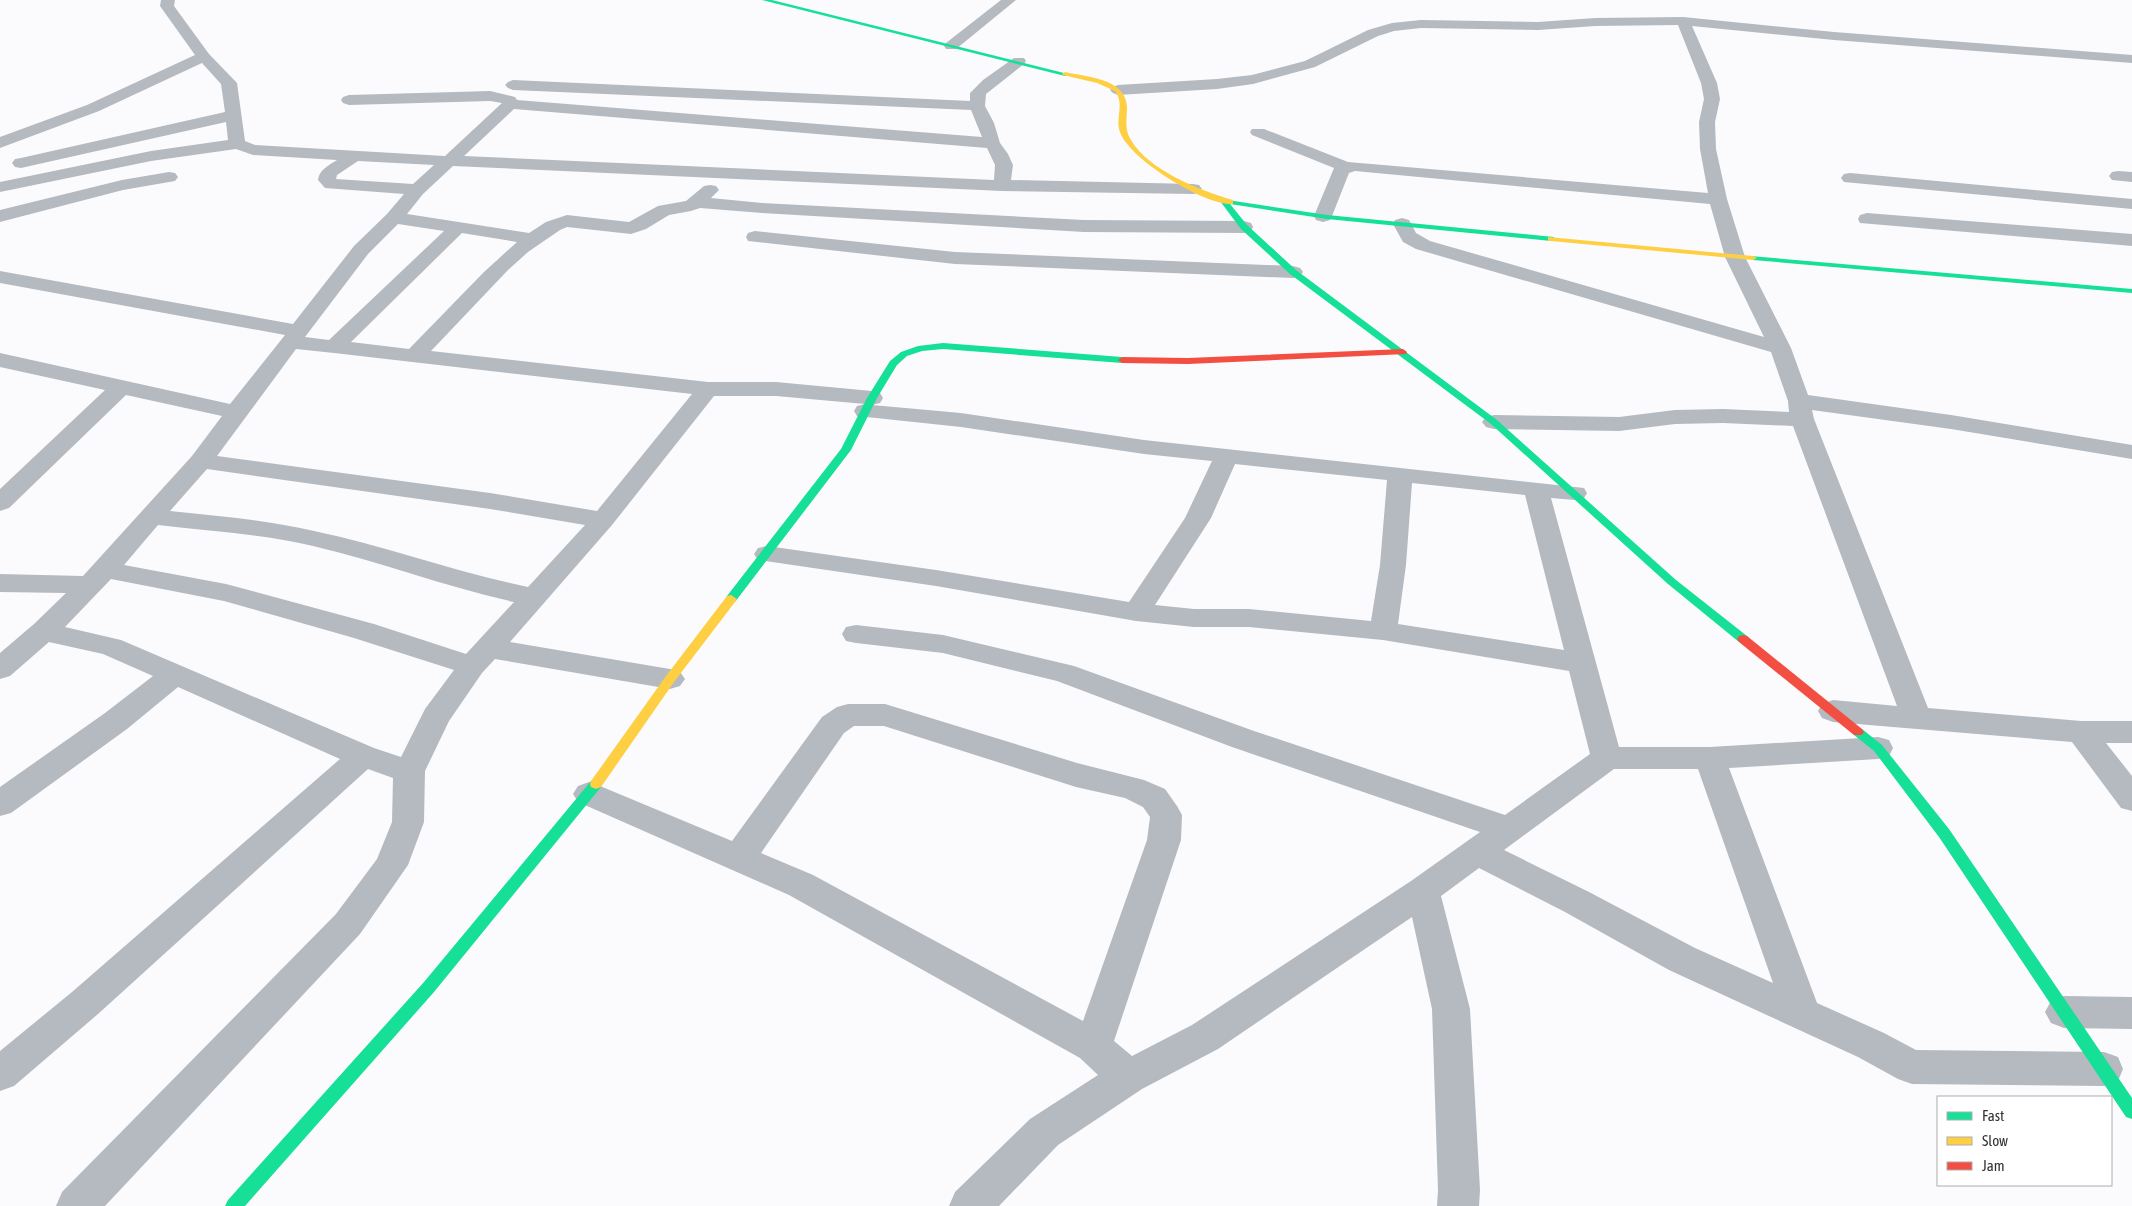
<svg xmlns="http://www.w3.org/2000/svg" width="2132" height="1206" font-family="'Asap Condensed',sans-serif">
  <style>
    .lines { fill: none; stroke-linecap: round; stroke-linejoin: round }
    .street { fill: #b4bac0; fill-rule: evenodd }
    .fast { fill: #16e098; fill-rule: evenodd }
    .slow { fill: #ffcf43; fill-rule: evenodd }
    .jam { fill: #f24e42; fill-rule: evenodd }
  </style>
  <rect width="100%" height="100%" fill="#fbfbfd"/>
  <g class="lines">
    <g class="street">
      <path d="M161 0H175L174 6 209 54 237 83 245 141 255 145 445 156 502 103 490 101 349 105 343 103 341 100 343 97 349 95 490 91 515 97 517 100 982 137 971 110 513 90 508 88 505 85 508 82 513 80 970 101V93L983 80 1014 58H1024L1026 61 1024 64 986 94 985 106 994 123 1000 143 1008 154 1013 165 1011 180 1193 184 1199 185 1202 189 1199 193 1193 194 1002 191 453 166 423 194 407 214 529 233 546 222 567 215 629 222 658 206 686 201 704 186 710 185 716 186 719 190 711 198 762 203 1084 220 1244 221 1251 223 1253 227 1251 231 1244 233 1084 232 762 213 700 208 691 211 669 215 646 229 631 234 567 227 560 230 528 252 508 270 431 351 708 382H776L872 391 880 393 883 398 880 403 872 405 961 413 1144 440 1584 488 1587 493 1584 498 1575 500 1551 498 1619 747H1710L1878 737 1889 740 1893 748 1889 756 1878 759 1729 768 1817 1003 1884 1033 1916 1050 2104 1052 2118 1057 2123 1069 2118 1081 2104 1086 1912 1084 1898 1079 1858 1057 1669 970 1565 912 1479 868 1441 896 1470 1009 1480 1190 1479 1206H1437L1438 1190 1432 1009 1412 917 1218 1049 1142 1089 1058 1145 999 1206H949L955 1192 1030 1119 1098 1075 1080 1058 789 895 578 802 573 794 578 786 589 782 600 786 732 841 822 717 837 707 848 704H885L1077 763 1144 780 1165 789 1177 806 1182 815 1181 840 1114 1041 1132 1056 1192 1025 1411 881 1480 832 1232 747 1057 681 943 653 856 643 846 641 842 634 846 627 856 625 943 635 1074 666 1254 731 1505 815 1590 754 1569 671 1383 640 1249 627H1194L1136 621 936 586 758 560 754 554 758 548 767 546 936 570 1129 602 1185 518 1212 461 1144 454 961 427 857 416 854 411 857 406 865 404 776 396H714L612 525 510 642 670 669 680 672 685 679 680 686 670 689 495 659 482 673 449 721 425 771 424 822 408 865 360 934 105 1206H56L62 1192 336 914 377 859 392 822 393 778 368 769 98 1014 14 1086 0 1091V1051L72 992 340 759 178 687 127 729 11 813 0 816V787L105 713 153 676 103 654 49 642 10 676 0 679V653L34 624 66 593 0 592V574L83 576 192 456 222 416 126 395 9 508 0 511V489L105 390 0 367V353L230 404 285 335 0 283V271L293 324 354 246 387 214 404 194 325 188 318 180C319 170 329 165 337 160L253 155 236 149 151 161 0 192V182L151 151 228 140 226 122 21 168 15 167 12 163 15 159 21 158 225 112 221 84 202 63 99 111 0 148V137L87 105 195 55 160 6ZM514 109 987 148 995 165 994 180 464 156ZM358 161 434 165 413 184 336 179 337 175ZM398 224 444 231 329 340 305 337 368 254ZM462 233 517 242 484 272 409 349 351 342ZM296 349 334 353 692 394 597 511 490 493 217 456ZM1235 464 1387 480 1380 565 1371 621 1249 609H1194L1155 605 1211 518ZM207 469 490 509 585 525 528 587C455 572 386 546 314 531 266 520 219 516 170 511ZM1412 483 1525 495 1564 650 1398 624 1406 565ZM158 525C210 531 261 534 313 546 381 562 446 587 514 602L466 654 374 624 226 584 124 565ZM111 579 224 601 354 638 454 670 425 709 401 757 374 748 121 640 65 627ZM854 726H884L1076 787 1125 798 1143 807 1150 817 1147 840 1083 1021 813 875 761 853 844 733ZM1614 769H1698L1773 983 1695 948 1589 892 1504 850Z"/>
      <polygon points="1001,0 1016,0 956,49 946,49 944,46 946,43"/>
      <polygon points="1683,17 1834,32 2132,55 2132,63 1834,40 1692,26 1717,83 1720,99 1715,122 1716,149 1727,199 1745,257 1791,348 1808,395 1951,415 2132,445 2132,459 1951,429 1812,410 1814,419 1928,708 2081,721 2132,721 2132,743 2106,743 2132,776 2132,811 2121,808 2072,742 1833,722 1822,718 1818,711 1822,704 1833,700 1897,706 1793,426 1723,423 1675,424 1619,431 1494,429 1486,427 1482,422 1486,417 1494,415 1619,417 1675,410 1723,409 1789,412 1788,401 1771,352 1416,249 1403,242 1393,224 1395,220 1402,218 1409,220 1416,233 1430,241 1764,337 1725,257 1710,204 1355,171 1349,173 1332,216 1330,220 1323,222 1316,220 1314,216 1334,168 1252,135 1250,132 1252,129 1264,129 1348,162 1708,193 1700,149 1699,122 1704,99 1701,83 1678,25 1595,26 1538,30 1421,28 1394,31 1378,36 1315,67 1253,84 1217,89 1118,95 1113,93 1110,90 1113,87 1118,85 1217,79 1252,75 1305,61 1368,30 1392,23 1421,20 1538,22 1595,18"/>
      <polygon points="2118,171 2132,172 2132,182 2112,180 2109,176 2112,172"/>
      <polygon points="169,172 175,173 178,177 175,181 123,190 0,222 0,210 122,180"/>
      <polygon points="1850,173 2132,199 2132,209 1844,182 1841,178 1844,174"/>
      <polygon points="1867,213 2132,234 2132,246 1860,223 1858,219 1860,215"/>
      <polygon points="755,231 955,252 1293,266 1300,268 1303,272 1300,276 1293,278 955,264 748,241 746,237 748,233"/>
      <polygon points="2064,996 2132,997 2132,1029 2064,1028 2051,1023 2045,1012 2051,1001"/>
    </g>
    <g class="fast">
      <polygon points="762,0 772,0 1068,74 1065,76"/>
      <polygon points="1221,199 1327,215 1554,237 1554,241 1551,241 1327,219 1230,204 1247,225 1296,270 1497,420 1676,580 1747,636 1749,639 1747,642 1739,642 1668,584 1491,424 1290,274 1241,229 1220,201"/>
      <polygon points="1750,256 2132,289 2132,293 1753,260 1749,258"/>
      <polygon points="943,343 1122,357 1126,360 1122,363 943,349 922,351 907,356 897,365 877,398 851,450 735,602 727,602 725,599 727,596 841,449 867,398 890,361 901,352 918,346"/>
      <polygon points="1858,728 1862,729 1882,745 1949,829 2132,1098 2132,1119 2126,1117 1939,837 1874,751 1854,735 1852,732 1854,729"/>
      <polygon points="596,779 601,781 602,784 601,787 434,992 245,1206 225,1206 228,1200 424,982 591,781"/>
    </g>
    <g class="slow">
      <path d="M1065 72C1086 77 1126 78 1127 107 1127 119 1124 129 1131 140 1148 170 1201 191 1233 200V204C1205 206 1129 159 1120 132 1115 118 1125 104 1115 91L1097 83 1063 75 1062 74Z"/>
      <polygon points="1548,237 1753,256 1757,258 1753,260 1551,241 1548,241"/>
      <polygon points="731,595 737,599 735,602 674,682 601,787 596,789 591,787 590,784 591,781 666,676 727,596"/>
    </g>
    <g class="jam">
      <polygon points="1403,349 1407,352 1406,354 1188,364 1122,363 1118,360 1122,357 1188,358"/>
      <polygon points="1743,635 1747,636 1862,729 1864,732 1862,735 1854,735 1739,642 1737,639 1739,636"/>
    </g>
  </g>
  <rect x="1937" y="1096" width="175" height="90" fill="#ffffff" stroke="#adadad"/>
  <rect x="1947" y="1112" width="25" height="8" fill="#16e098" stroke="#adadad"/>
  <text x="1982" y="1121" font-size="15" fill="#313133">Fast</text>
  <rect x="1947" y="1137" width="25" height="8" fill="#ffcf43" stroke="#adadad"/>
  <text x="1982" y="1146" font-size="15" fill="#313133">Slow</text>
  <rect x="1947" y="1162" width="25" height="8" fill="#f24e42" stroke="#adadad"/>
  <text x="1982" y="1171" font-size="15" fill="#313133">Jam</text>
</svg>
